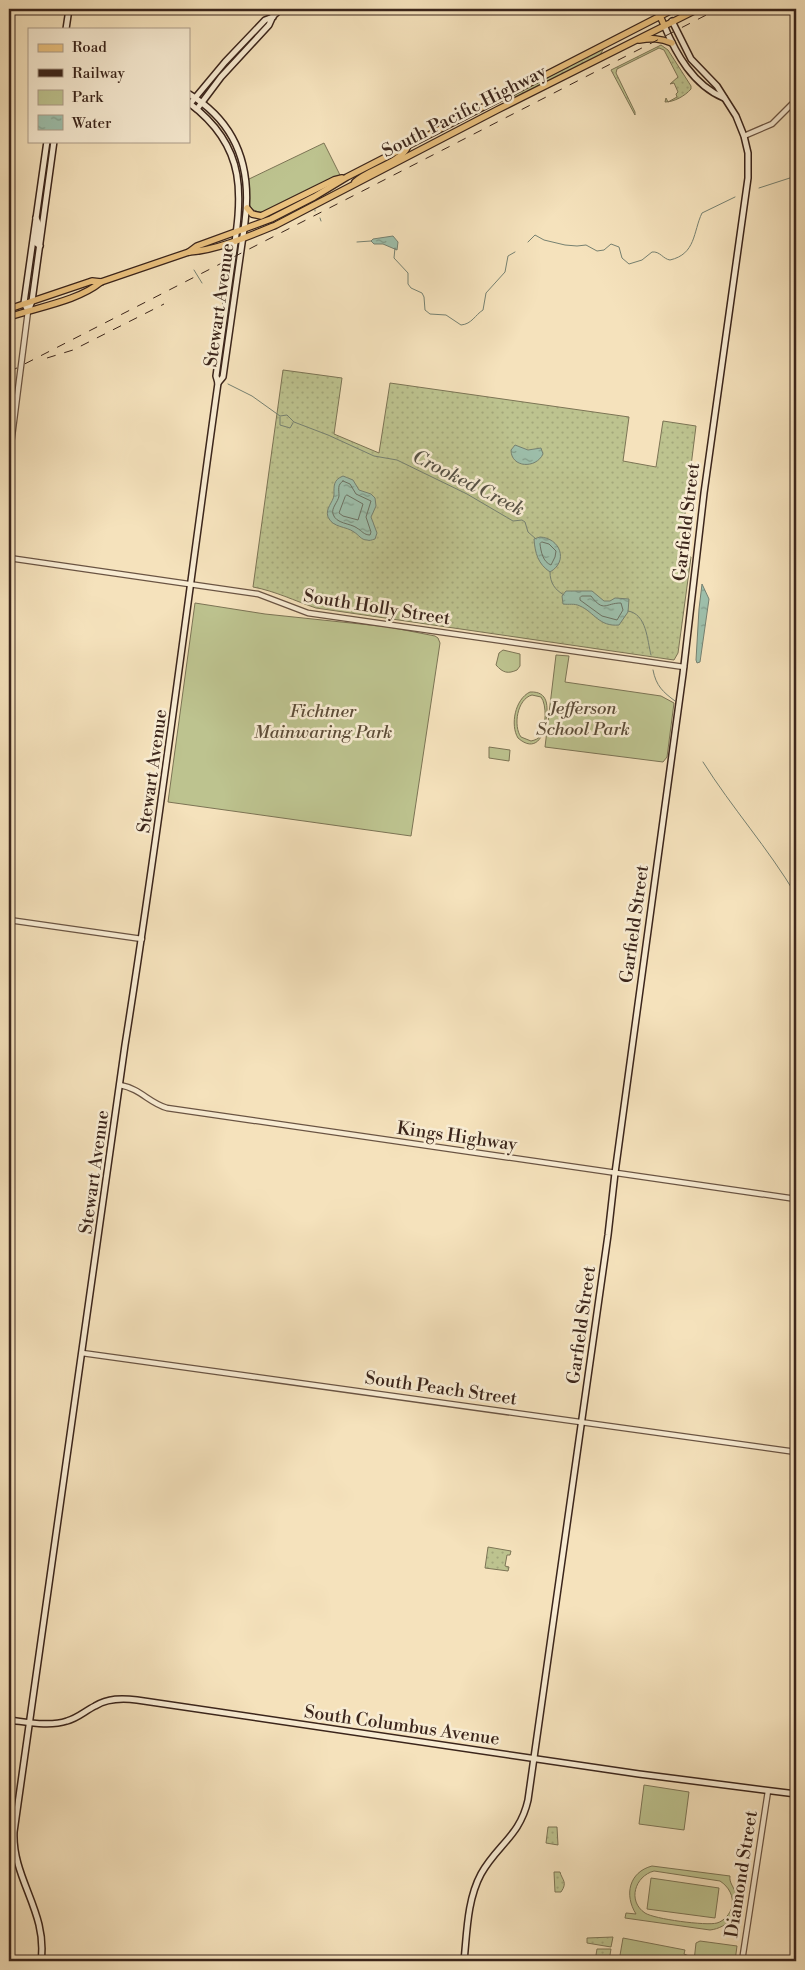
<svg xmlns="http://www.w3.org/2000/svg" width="805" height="1970" font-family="'Libre Bodoni',serif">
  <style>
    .grass { fill: url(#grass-dots); stroke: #7c7455 }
    .green { fill: #bdc38f; stroke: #7c7455; fill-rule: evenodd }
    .water { fill: url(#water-ripples); stroke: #768171 }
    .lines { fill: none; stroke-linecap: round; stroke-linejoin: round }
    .shore { stroke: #6c7263; stroke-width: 1 }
    .stream { stroke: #768171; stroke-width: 1 }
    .tertiary-casing { stroke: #6a5443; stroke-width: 7 }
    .secondary-casing { stroke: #3b251b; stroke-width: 8 }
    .primary-casing { stroke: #3b251b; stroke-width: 8 }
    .tertiary { stroke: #f8ecd3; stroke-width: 4.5 }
    .secondary { stroke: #f8ecd3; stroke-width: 5 }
    .primary { stroke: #eac17e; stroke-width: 5.5 }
    .rail { stroke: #3b251b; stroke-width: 1; stroke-dasharray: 9 9; stroke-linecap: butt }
    .labels { text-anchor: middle; stroke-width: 5; stroke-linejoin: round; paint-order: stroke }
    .street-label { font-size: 18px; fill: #3b251b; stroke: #f8ecd3 }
    .park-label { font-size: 18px; font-style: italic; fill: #5c4c38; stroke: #f8ecd3 }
    .water-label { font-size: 19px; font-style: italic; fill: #585346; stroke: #f8ecd3 }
  </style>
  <defs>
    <pattern id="grass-dots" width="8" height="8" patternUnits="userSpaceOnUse" patternTransform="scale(1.25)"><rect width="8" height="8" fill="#bdc38f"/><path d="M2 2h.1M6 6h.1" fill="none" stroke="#a3a77b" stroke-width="1.8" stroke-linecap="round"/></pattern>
    <pattern id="water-ripples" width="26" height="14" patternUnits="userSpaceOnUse" patternTransform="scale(1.25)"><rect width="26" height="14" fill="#9dbfab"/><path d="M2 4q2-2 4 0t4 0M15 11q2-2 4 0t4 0" fill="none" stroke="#819b8a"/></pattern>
  </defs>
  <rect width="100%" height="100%" fill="#f5e2bc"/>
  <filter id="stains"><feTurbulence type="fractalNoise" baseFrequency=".004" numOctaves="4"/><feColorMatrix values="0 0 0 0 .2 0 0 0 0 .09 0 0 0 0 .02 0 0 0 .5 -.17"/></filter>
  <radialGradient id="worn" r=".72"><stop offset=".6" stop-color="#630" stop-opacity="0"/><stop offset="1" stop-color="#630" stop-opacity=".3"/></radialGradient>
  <g class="grass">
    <path d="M661 45 668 50 691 86V89C685 96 674 102 665 102L666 98 668 102 677 97 676 94 678 92 674 83 670 84 678 77 664 50 659 48 617 69 616 73 635 112V115L611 70Z"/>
    <polygon points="604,48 600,55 506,102 518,93"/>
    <path d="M283 370 342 378 334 434 379 453 390 383 629 417 623 461 656 467 663 421 696 426 680 554 691 557 678 653 674 660 316 608C295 601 275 591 253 587Z"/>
    <polygon points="488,1547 511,1551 510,1555 507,1555 505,1566 509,1567 508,1571 485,1568"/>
    <polygon points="548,1827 557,1827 558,1845 546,1843"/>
    <path d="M554 1872H560C562 1880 568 1882 561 1892H555Z"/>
    <polygon points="613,1937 611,1947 587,1943 587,1938"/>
    <polygon points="597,1949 611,1949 609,1961 595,1961"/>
  </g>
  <g class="green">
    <path d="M324 143 340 175 264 212C244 213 248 195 247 180Z"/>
    <polygon points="195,603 265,614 389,627 435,636 438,638 440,643 411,836 168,802"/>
    <path d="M503 650 520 654V666L517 670C508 674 503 673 496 665L499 653Z"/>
    <polygon points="556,655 569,656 565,682 661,696 674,703 667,757 663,762 545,747"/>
    <path d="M530 692C549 691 548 707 546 721 544 737 535 753 518 738 510 725 515 699 530 692ZM532 695 541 697C547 705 546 726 541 735 539 739 535 740 531 741L521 737C513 726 517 699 532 695Z"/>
    <polygon points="489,747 510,750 509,761 489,758"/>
    <polygon points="644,1785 689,1792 684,1830 639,1824"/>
    <path d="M652 1866 730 1876C729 1883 734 1887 736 1894 742 1912 728 1928 710 1930L625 1918 626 1913 636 1914C624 1895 629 1872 652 1866ZM654 1871 720 1881C729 1887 734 1896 732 1907 730 1914 724 1921 717 1923 706 1926 654 1919 645 1913 627 1901 635 1876 654 1871Z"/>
    <polygon points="651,1878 719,1888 715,1918 647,1909"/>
    <polygon points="623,1938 685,1950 684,1954 689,1956 688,1961 619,1961"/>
    <polygon points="700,1941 737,1946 735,1961 694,1961 696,1943"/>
  </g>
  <g class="water">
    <polygon points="393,236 398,242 397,250 383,244 374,244 371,241 373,239"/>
    <path d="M515 445 528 450 541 448 543 454C536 469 511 468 511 450Z"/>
    <path d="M343 476 353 480 359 490 371 494 375 498 376 506 371 517 377 533 375 539C371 540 370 541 367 540 361 540 359 535 354 532 346 526 333 528 328 517 325 508 333 503 334 495 334 486 333 480 343 476Z"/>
    <path d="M540 537C560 538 569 561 550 572 538 564 535 553 534 539Z"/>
    <polygon points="702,584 709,599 700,662 697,663 696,660 699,609"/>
    <path d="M566 591H592L604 601H610L615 598 629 599 628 612 619 625C599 627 594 612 580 606 574 603 569 605 563 604L562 596Z"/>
  </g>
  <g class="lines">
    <g class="shore">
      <path d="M343 481 350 484 356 494 371 501 366 517 371 532 370 535C364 535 362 531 357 528 350 523 336 524 333 514 331 508 338 502 339 496 339 489 337 485 343 481Z"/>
      <polygon points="347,495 363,504 358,520 343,516 339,513 345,497"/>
      <path d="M542 542 549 544 556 551 555 557 551 565C543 562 541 552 540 544Z"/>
      <path d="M582 596H591C604 613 605 603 621 603L623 610 617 620 602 616 580 600V598Z"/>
    </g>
    <g class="stream">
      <polyline points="9,126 12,126"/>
      <polyline points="759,188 796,176"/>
      <polyline points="315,210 315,211"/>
      <polyline points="320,218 321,221"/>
      <polyline points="357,242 371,241"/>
      <path d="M528 242 535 235 544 240 565 245 577 246 586 245 597 251 604 250 611 244 619 247 622 258 629 264 642 260 652 252C660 251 663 259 670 260 696 254 693 232 702 213L735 197"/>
      <path d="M395 248 394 258 408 273V284L411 288 422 293 424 297 425 310 430 314 446 315 461 325C472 324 475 315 483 310L486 293 505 272 508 256 515 252"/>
      <polyline points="194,270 202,283"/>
      <polyline points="228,384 252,396 280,416 287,415 294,422 328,435 374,456 397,460 467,494 513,521 522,520 525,522 528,532 536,539"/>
      <polyline points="280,417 280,425 290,428 293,423"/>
      <path d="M550 572C550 583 555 590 564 595"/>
      <path d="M628 611C647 614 647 640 651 655"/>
      <path d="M653 670C656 686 663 692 675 701"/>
      <path d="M703 762C732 808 768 848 796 895"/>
    </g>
    <defs>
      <g id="tertiary">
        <polyline points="744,136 772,124 796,100"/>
        <polyline points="9,460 28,311"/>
        <polyline points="9,558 258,594 308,613 684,667"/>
        <polyline points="9,920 142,939"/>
        <path d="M120 1085C141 1089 149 1103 167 1108L796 1199"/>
        <polyline points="82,1353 796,1452"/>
        <polyline points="742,1961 768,1791"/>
      </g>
      <g id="secondary">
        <path d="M664 25C676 54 693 85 724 98"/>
        <polyline points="66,29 69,9"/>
        <path d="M189 94C237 123 252 168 245 222L223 377 218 383"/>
        <polyline points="190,104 225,62 265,20 273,17"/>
        <polyline points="197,109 221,77 269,25 273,16 281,9"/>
        <polyline points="36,218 39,225 36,243 40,246"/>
        <polyline points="28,311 24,303 47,141"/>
        <polyline points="28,311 32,301 54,141"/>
        <path d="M9 1720C27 1722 49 1727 67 1721 78 1718 85 1711 95 1706 108 1698 122 1698 137 1700L639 1774 796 1794"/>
        <path d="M41 1961C48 1912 12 1879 14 1832L125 1045C160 825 187 604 218 383L216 376C221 341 226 305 231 270 241 201 252 150 189 103"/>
        <path d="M464 1961C467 1933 467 1900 481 1874 497 1845 520 1836 528 1800L608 1235 615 1173 683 674 704 493 748 178V153L744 136 736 116 717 86 691 59 672 21"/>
      </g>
      <g id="primary">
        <polyline points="657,9 664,25"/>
        <path d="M639 40C651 38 660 38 672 43"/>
        <path d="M355 182C369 169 401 163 408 146"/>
        <polyline points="247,208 252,214 261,216 334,180 342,178"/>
        <polyline points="189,252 197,246 271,219 314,197 347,177 674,9"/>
        <polyline points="9,309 92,281 101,282"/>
        <path d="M9 317C38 307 78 301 101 282L189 252C215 251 252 235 276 225L497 110 698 9"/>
      </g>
    </defs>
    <use href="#tertiary" class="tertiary-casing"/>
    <use href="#secondary" class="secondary-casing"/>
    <use href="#primary" class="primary-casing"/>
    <use href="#tertiary" class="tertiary"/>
    <use href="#secondary" class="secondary"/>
    <use href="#primary" class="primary"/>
    <g class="rail">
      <polyline points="47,358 73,350 164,304"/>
      <polyline points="9,372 718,9"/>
    </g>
  </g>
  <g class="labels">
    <g class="street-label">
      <text transform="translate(464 111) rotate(-27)" y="6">South Pacific Highway</text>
      <text transform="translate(219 305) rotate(-82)" y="6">Stewart Avenue</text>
      <text transform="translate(686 522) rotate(-83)" y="6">Garfield Street</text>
      <text transform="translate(377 607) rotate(9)" y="6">South Holly Street</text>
      <text transform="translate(152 771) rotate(-82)" y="6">Stewart Avenue</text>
      <text transform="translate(634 924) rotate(-82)" y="6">Garfield Street</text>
      <text transform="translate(457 1136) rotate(8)" y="6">Kings Highway</text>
      <text transform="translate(94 1172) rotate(-82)" y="6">Stewart Avenue</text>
      <text transform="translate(581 1325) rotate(-82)" y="6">Garfield Street</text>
      <text transform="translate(441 1388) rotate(8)" y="6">South Peach Street</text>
      <text transform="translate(402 1725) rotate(8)" y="6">South Columbus Avenue</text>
      <text transform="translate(741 1874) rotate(-81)" y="6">Diamond Street</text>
    </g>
    <g class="park-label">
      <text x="583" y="714">Jefferson<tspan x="583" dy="21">School Park</tspan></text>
      <text x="323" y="717">Fichtner<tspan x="323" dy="21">Mainwaring Park</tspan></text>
    </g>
    <g class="water-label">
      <text transform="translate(469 482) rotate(27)" y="7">Crooked Creek</text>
    </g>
  </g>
  <rect width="805" height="1970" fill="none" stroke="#f5e2bc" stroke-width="30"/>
  <rect x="10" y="10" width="785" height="1950" fill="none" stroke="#3b251b" stroke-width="2.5"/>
  <rect x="15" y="15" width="775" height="1940" fill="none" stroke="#3b251b"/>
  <rect x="28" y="28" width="162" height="115" fill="#f8ecd3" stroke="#ac9c89"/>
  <rect x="38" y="44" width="25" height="8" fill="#eac17e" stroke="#ac9c89"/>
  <text x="72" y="52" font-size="15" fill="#3b251b">Road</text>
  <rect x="38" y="69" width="25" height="8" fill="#3b251b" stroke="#ac9c89"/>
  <text x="72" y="78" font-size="15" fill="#3b251b">Railway</text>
  <rect x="38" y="90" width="25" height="15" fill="#bdc38f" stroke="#ac9c89"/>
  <text x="72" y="102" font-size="15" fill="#3b251b">Park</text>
  <rect x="38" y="115" width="25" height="15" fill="url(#water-ripples)" stroke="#ac9c89"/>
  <text x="72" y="128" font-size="15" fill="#3b251b">Water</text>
  <rect width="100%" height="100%" filter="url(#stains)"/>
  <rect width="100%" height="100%" fill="url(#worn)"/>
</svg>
